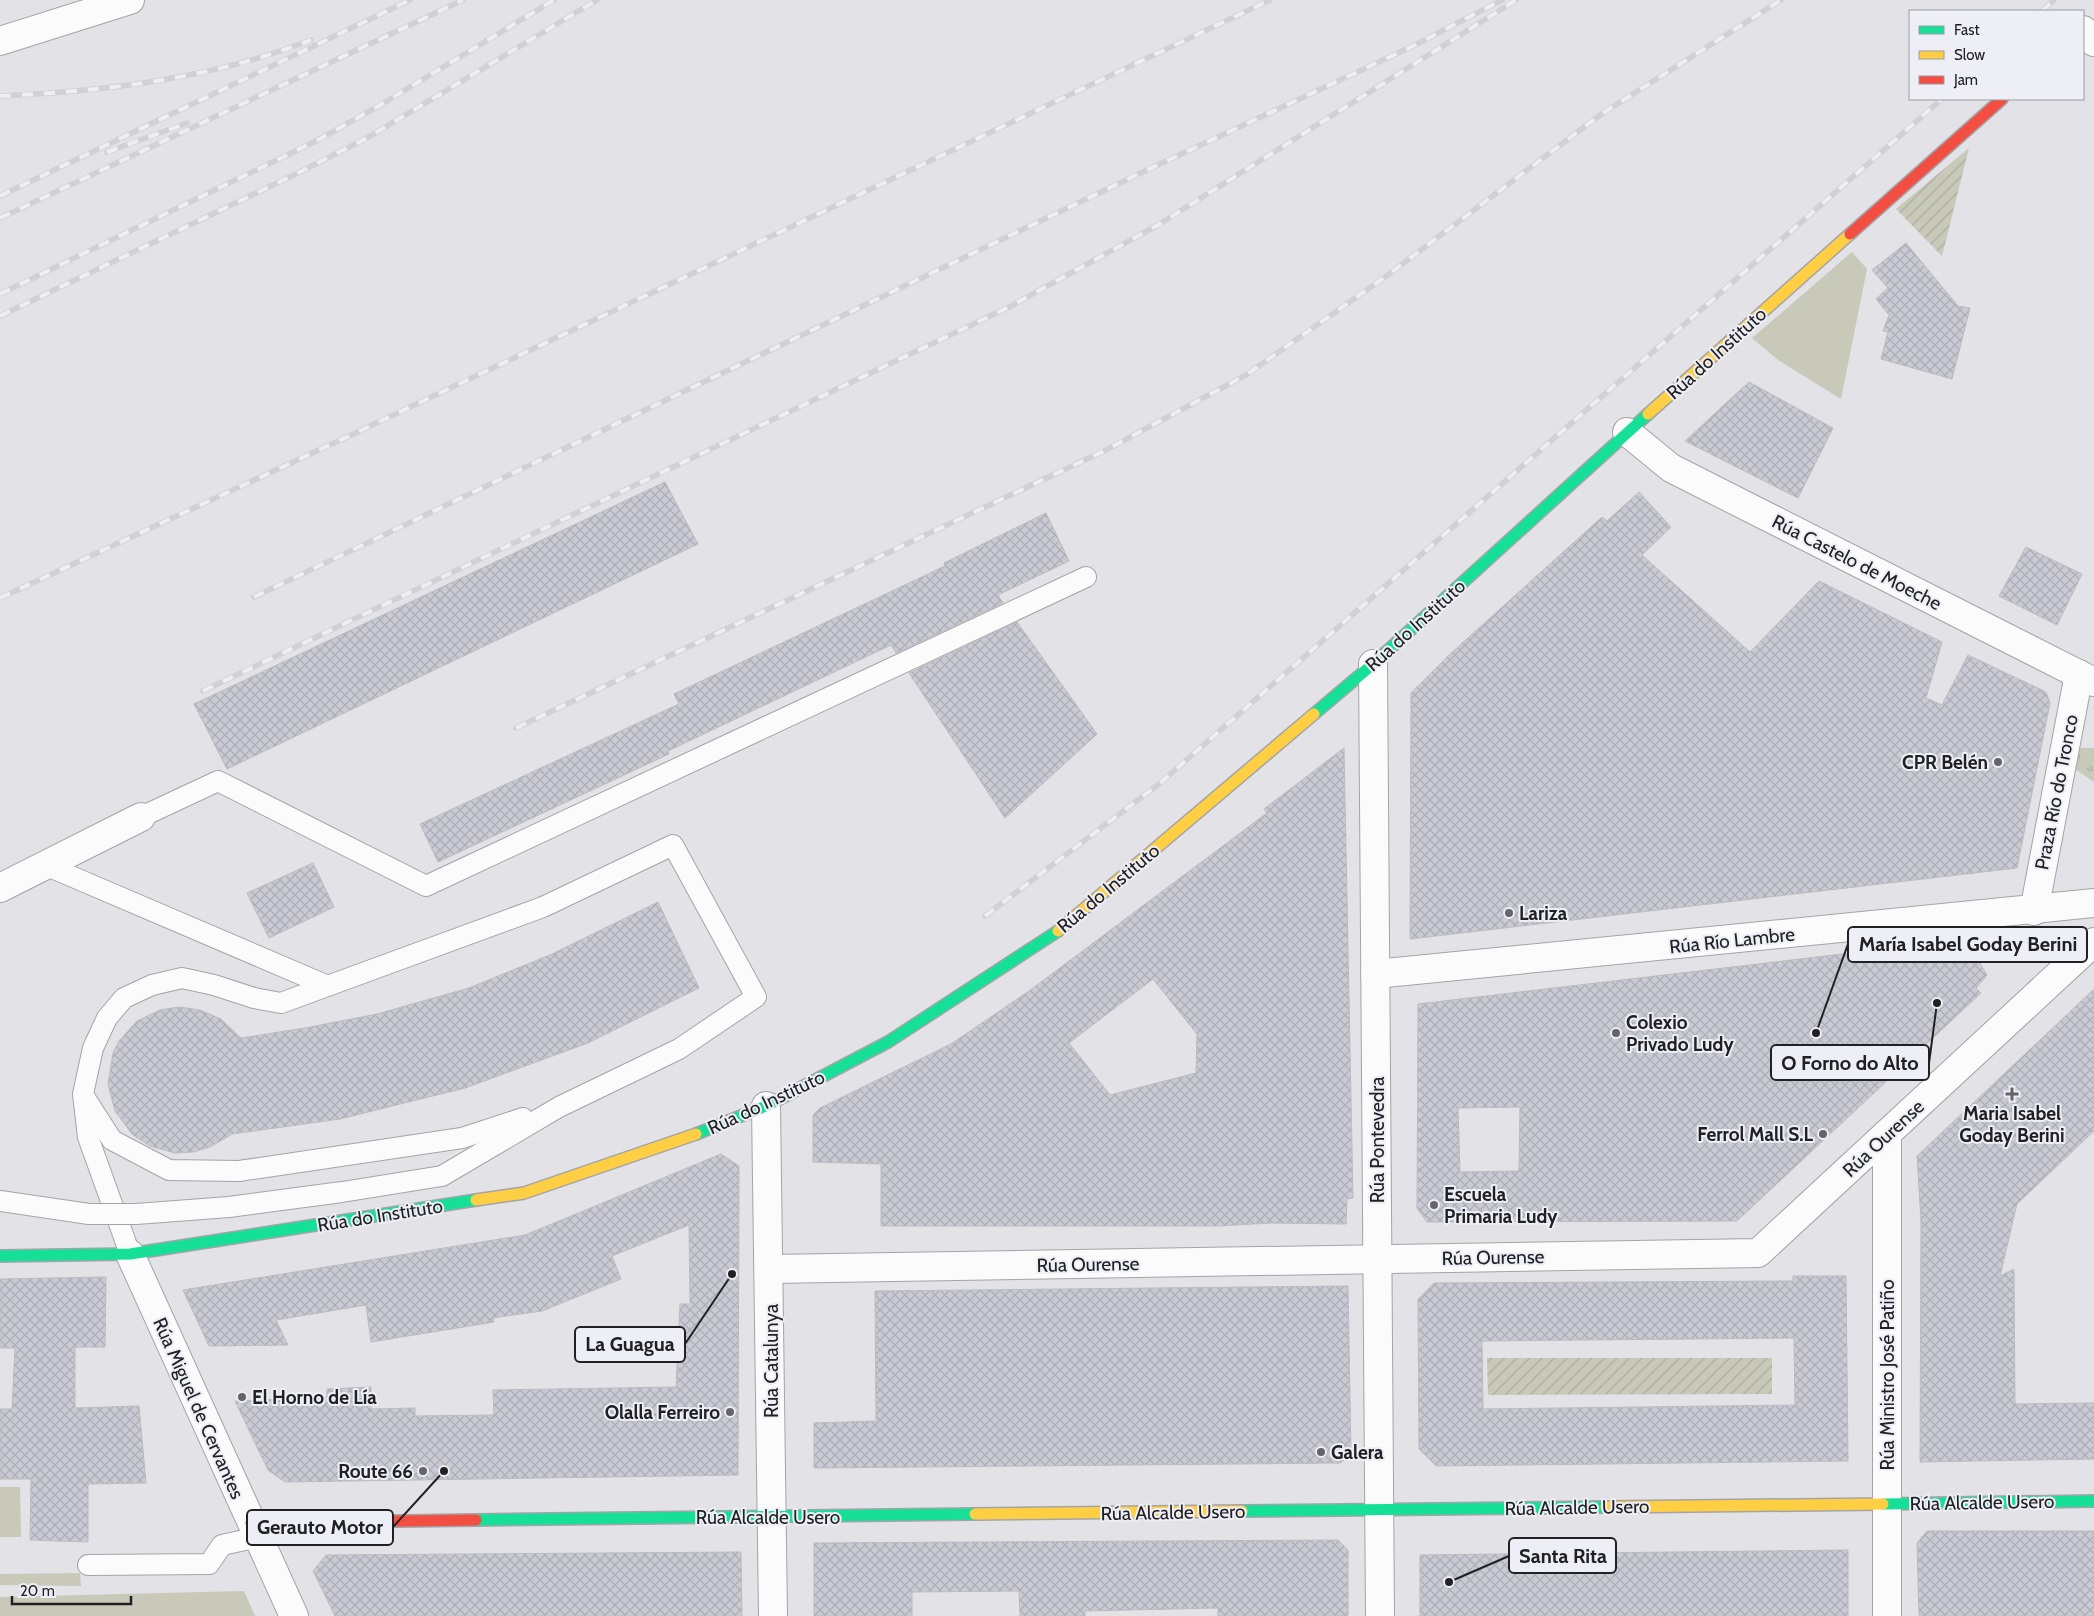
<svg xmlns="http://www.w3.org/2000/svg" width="2094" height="1616" font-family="Cabin,sans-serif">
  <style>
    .grass { fill: #c8c9b9 }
    .park { fill: url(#park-tufts) }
    .garden { fill: url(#garden-furrows) }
    .building { fill: url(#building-cross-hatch); stroke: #bcbcbf; fill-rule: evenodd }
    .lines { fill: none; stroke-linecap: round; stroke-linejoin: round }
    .lane-casing { stroke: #a4a4a8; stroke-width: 22 }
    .street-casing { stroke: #a4a4a8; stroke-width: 30 }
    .fast-casing { stroke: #a4a4a8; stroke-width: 14 }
    .slow-casing { stroke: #a4a4a8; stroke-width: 14 }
    .jam-casing { stroke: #a4a4a8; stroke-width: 14 }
    .lane { stroke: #fbfbfb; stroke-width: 20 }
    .street { stroke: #fbfbfb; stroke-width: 28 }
    .fast { stroke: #16e098; stroke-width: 11 }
    .slow { stroke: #ffcf43; stroke-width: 11 }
    .jam { stroke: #f24e42; stroke-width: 11 }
    .rail-casing { stroke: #d1d1d3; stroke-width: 5.5 }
    .rail { stroke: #edeef6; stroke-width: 4; stroke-dasharray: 11; stroke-linecap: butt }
    .lane-bridge-casing { stroke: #a4a4a8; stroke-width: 22; stroke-linecap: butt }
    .lane-bridge { stroke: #fbfbfb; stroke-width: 20 }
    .poi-dot { fill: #656568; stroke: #edeef6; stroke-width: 2 }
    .labels { text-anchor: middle; stroke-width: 4; stroke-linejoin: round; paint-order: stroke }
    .street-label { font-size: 19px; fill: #212124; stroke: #edeef6 }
    .poi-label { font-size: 19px; font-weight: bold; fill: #212124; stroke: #edeef6; text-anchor: start }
    .leader { fill: none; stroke: #212124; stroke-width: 2 }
    .callout-dot { fill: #212124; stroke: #edeef6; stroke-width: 2 }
    .callout { fill: #edeef6; stroke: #212124; stroke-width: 2 }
    .callout-label { font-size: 20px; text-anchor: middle; font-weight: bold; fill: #212124 }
  </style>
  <defs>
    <pattern id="park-tufts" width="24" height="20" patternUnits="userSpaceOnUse" patternTransform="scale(1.25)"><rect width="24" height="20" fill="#c8c9b9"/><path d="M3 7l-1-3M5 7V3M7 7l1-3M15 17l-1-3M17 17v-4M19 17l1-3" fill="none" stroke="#acac9f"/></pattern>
    <pattern id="garden-furrows" width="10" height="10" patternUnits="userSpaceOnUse" patternTransform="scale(1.25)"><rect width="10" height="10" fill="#c8c9b9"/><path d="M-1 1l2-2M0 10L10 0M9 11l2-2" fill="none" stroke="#acac9f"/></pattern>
    <pattern id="building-cross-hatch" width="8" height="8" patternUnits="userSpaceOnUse" patternTransform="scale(1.25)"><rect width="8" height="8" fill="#c9cad3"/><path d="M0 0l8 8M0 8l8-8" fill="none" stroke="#acadb5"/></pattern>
  </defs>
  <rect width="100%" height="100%" fill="#e2e2e7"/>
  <g class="grass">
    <polygon points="1852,252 1867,269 1841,399 1778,360 1752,338"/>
    <polygon points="0,1487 20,1487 21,1537 0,1537"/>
    <polygon points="80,1573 81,1586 0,1585 0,1574"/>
    <polygon points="244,1591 255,1616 0,1616 0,1597"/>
  </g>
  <polygon class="park" points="2070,748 2094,748 2094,782 2075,769"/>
  <g class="garden">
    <polygon points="1969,148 1942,256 1896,209"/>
    <polygon points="1487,1358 1772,1358 1772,1394 1488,1395"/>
  </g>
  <g class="building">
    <polygon points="1906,243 1958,306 1970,308 1952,379 1881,359 1888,332 1883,331 1889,315 1876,299 1888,288 1872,270"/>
    <polygon points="1749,382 1833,428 1798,498 1685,441"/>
    <polygon points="665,482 698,544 227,769 194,704"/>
    <polygon points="1639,492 1671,527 1642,555 1750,652 1819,581 1942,642 1926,698 1942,705 1968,655 2046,692 2050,703 2017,868 1410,939 1411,693 1449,655 1602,517 1607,521"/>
    <polygon points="1046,513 1069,561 998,595 1003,603 896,653 891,645 668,751 669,754 438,862 420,824 679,704 674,694 945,566 944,563"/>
    <polygon points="2026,547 2082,574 2057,625 1999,596"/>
    <polygon points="1017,622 1097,734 1005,818 909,673"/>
    <path d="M1344 748 1353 1198 1347 1199 1346 1224 1271 1223 1219 1226H881V1164L813 1162V1115L820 1108 951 1044 1029 991 1267 813 1264 809ZM1153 979 1197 1034 1196 1073 1110 1095 1069 1043Z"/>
    <polygon points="313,863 334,907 269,938 247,893"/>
    <polygon points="658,902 699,988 588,1043 465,1088 340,1119 232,1134 210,1147 193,1152 175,1153 150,1146 132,1134 115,1111 108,1084 113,1053 119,1041 137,1021 160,1010 179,1007 200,1010 221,1019 241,1038 305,1028 377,1014 469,988 552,954"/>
    <path d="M1953 941 1954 945 1968 943 1987 975 1976 988 1981 993 1737 1221 1427 1222 1417 1208 1418 1004ZM1520 1107 1519 1171 1460 1172 1458 1108Z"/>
    <polygon points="2094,989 2094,1131 2017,1204 2000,1276 2014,1269 2015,1404 2094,1403 2094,1459 1920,1462 1921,1221 1917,1156"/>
    <polygon points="721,1154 739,1166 738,1475 285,1482 268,1470 235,1401 327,1397 327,1389 371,1387 371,1409 415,1408 415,1416 494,1415 493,1390 676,1387 680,1304 690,1304 689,1225 612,1256 621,1279 542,1311 493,1318 494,1322 371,1342 366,1305 276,1320 288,1345 209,1346 183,1290 525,1235"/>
    <path d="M1793 1276H1846L1848 1461 1436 1466 1419 1449 1418 1299 1434 1283 1793 1281ZM1794 1338 1795 1405 1483 1409 1482 1341Z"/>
    <polygon points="106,1277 105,1347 75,1347 75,1408 139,1406 146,1483 88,1484 88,1542 30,1540 31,1479 0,1479 0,1409 12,1409 15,1348 0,1348 0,1279"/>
    <polygon points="1348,1286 1351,1455 1340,1463 814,1468 814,1423 876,1421 875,1291"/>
    <polygon points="1927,1531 2094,1531 2094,1616 1919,1616 1917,1543"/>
    <polygon points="1338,1540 1348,1550 1348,1616 1218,1616 1218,1608 1085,1611 1085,1616 1020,1616 1019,1591 912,1592 912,1616 814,1616 814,1543"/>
    <polygon points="1848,1550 1848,1616 1420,1616 1420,1555"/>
    <polygon points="741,1552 742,1616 335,1616 313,1571 326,1555"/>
  </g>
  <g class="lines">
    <defs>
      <g id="lane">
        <polyline points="141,817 218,781 426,886 1086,577"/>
        <polyline points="45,865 328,986"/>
        <polyline points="85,1098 112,1140 169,1170 239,1171 462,1138 523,1118"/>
        <polyline points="0,1201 89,1214"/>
        <polyline points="130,1254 88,1137 83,1094 93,1048 107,1018 124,998 152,985 182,978 214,985 254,998 281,1003 543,907 673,845 756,997 679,1049 559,1107 442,1176 342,1192 229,1207 136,1214"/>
        <polyline points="88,1565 209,1564 222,1545 258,1537"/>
      </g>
      <g id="street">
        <polyline points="2083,30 2094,42"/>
        <polyline points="0,41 130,0"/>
        <polyline points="1627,432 1671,468 2094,682"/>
        <polyline points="1373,664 1380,1616"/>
        <polyline points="0,888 141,817"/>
        <polyline points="2034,911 2079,674"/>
        <polyline points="1375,974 2094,903"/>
        <polyline points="766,1106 773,1616"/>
        <polyline points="1887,1134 1887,1616"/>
        <polyline points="130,1254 294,1616"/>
        <polyline points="770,1269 1758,1253 2094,942"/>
      </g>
      <g id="fast">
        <polyline points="1314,714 1373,664 1648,414"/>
        <polyline points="696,1134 766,1106 888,1042 1058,931"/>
        <polyline points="0,1256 130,1254 476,1200"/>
        <polyline points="1883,1504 2094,1501"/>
        <polyline points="1242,1511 1606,1507"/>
        <polyline points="476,1520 975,1514"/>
      </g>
      <g id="slow">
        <polyline points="1648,414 1850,234"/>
        <polyline points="1058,931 1314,714"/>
        <polyline points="476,1200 524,1193 696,1134"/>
        <polyline points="1606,1507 1883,1504"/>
        <polyline points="975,1514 1242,1511"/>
      </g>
      <g id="jam">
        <polyline points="1850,234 2002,99"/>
        <polyline points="251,1523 476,1520"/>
      </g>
    </defs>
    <use href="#lane" class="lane-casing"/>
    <use href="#street" class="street-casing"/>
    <use href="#fast" class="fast-casing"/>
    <use href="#slow" class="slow-casing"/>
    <use href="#jam" class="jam-casing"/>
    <use href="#lane" class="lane"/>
    <use href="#street" class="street"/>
    <use href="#fast" class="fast"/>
    <use href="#slow" class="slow"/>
    <use href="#jam" class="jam"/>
    <defs>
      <g id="rail">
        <polyline points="2042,11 2054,0"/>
        <path d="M0 96C106 91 211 79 311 40"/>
        <polyline points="107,152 187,123"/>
        <polyline points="0,196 410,0"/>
        <polyline points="0,218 463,0"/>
        <polyline points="0,294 318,140 377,107 554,0"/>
        <polyline points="0,316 298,173 367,138 597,0"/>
        <polyline points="254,597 1147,170 1411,47 1502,0"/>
        <polyline points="0,598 349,436 1270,0"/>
        <polyline points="203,691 1009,307 1158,225 1516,0"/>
        <polyline points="516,728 1106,450 1246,375 1385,277 1603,113 1781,0"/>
        <polyline points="985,916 1159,784 1942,99"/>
      </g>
    </defs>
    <use href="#rail" class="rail-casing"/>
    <use href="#rail" class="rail"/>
    <defs>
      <polyline id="lane-bridge" points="89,1214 136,1214"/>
    </defs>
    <use href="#lane-bridge" class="lane-bridge-casing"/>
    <use href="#lane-bridge" class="lane-bridge"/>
  </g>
  <g class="poi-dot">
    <circle cx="1998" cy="762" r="5"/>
    <circle cx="1509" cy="913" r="5"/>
    <circle cx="1616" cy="1033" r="5"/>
    <path d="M2009.5 1086.5h5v5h5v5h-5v5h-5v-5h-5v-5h5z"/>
    <circle cx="1823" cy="1134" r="5"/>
    <circle cx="1434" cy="1205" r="5"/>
    <circle cx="242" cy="1397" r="5"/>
    <circle cx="730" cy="1412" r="5"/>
    <circle cx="1321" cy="1452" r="5"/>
    <circle cx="423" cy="1471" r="5"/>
  </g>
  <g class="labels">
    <g class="street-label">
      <text transform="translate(1716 353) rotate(-42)" y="7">Rúa do Instituto</text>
      <text transform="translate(1857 562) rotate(27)" y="7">Rúa Castelo de Moeche</text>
      <text transform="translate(1415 625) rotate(-42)" y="7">Rúa do Instituto</text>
      <text transform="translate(2056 792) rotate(-79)" y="7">Praza Río do Tronco</text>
      <text transform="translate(1108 888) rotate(-40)" y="7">Rúa do Instituto</text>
      <text transform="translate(1732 940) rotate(-6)" y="7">Rúa Río Lambre</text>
      <text transform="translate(766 1102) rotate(-25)" y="7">Rúa do Instituto</text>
      <text transform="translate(1883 1138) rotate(-43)" y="7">Rúa Ourense</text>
      <text transform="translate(1377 1140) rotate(-90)" y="7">Rúa Pontevedra</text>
      <text transform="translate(380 1215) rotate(-9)" y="7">Rúa do Instituto</text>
      <text transform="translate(1493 1257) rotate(-1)" y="7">Rúa Ourense</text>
      <text transform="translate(1088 1264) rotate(-1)" y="7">Rúa Ourense</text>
      <text transform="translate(771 1361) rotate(-90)" y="7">Rúa Catalunya</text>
      <text transform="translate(1887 1375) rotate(-90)" y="7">Rúa Ministro José Patiño</text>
      <text transform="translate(199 1408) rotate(66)" y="7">Rúa Miguel de Cervantes</text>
      <text transform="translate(1982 1502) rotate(-1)" y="7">Rúa Alcalde Usero</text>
      <text transform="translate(1577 1507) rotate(-1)" y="7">Rúa Alcalde Usero</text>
      <text transform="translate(1173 1512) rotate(-1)" y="7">Rúa Alcalde Usero</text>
      <text x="768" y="1524">Rúa Alcalde Usero</text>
    </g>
    <g class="poi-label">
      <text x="1988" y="769" text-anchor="end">CPR Belén</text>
      <text x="1519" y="920">Lariza</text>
      <text x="1626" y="1029">Colexio<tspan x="1626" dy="22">Privado Ludy</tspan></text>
      <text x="2012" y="1120" text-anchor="middle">Maria Isabel<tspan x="2012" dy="22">Goday Berini</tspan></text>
      <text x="1813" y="1141" text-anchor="end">Ferrol Mall S.L</text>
      <text x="1444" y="1201">Escuela<tspan x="1444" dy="22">Primaria Ludy</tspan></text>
      <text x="252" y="1404">El Horno de Lía</text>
      <text x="720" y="1419" text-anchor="end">Olalla Ferreiro</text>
      <text x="1331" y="1459">Galera</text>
      <text x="413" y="1478" text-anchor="end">Route 66</text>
    </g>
  </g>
  <path class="leader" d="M1816 1033L1848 944M1937 1003L1929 1063M732 1274L685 1344M444 1471L393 1527M1449 1582L1509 1556"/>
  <g class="callout-dot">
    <circle cx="1816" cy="1033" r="5"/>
    <circle cx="1937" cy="1003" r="5"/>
    <circle cx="732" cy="1274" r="5"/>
    <circle cx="444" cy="1471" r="5"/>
    <circle cx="1449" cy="1582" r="5"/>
  </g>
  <g class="callout">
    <rect x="1848" y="927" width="239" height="35" rx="5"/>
    <rect x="1771" y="1045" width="158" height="35" rx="5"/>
    <rect x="575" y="1327" width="110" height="35" rx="5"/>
    <rect x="247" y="1510" width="146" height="35" rx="5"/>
    <rect x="1509" y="1538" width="107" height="35" rx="5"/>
  </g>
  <g class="callout-label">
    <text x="1968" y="951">María Isabel Goday Berini</text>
    <text x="1850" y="1070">O Forno do Alto</text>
    <text x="630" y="1351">La Guagua</text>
    <text x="320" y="1534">Gerauto Motor</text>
    <text x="1563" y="1563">Santa Rita</text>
  </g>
  <rect x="1909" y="10" width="175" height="90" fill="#edeef6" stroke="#9b9ca2"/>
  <rect x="1919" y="26" width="25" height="8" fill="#16e098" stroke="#9b9ca2"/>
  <text x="1954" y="35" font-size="15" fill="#212124">Fast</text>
  <rect x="1919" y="51" width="25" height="8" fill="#ffcf43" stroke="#9b9ca2"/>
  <text x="1954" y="60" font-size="15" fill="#212124">Slow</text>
  <rect x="1919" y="76" width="25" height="8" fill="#f24e42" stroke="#9b9ca2"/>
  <text x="1954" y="85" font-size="15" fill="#212124">Jam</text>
  <path d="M12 1596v8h119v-8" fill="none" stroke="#212124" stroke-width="2.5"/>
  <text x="20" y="1596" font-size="15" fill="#212124" stroke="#edeef6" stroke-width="4" paint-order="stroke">20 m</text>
</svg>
